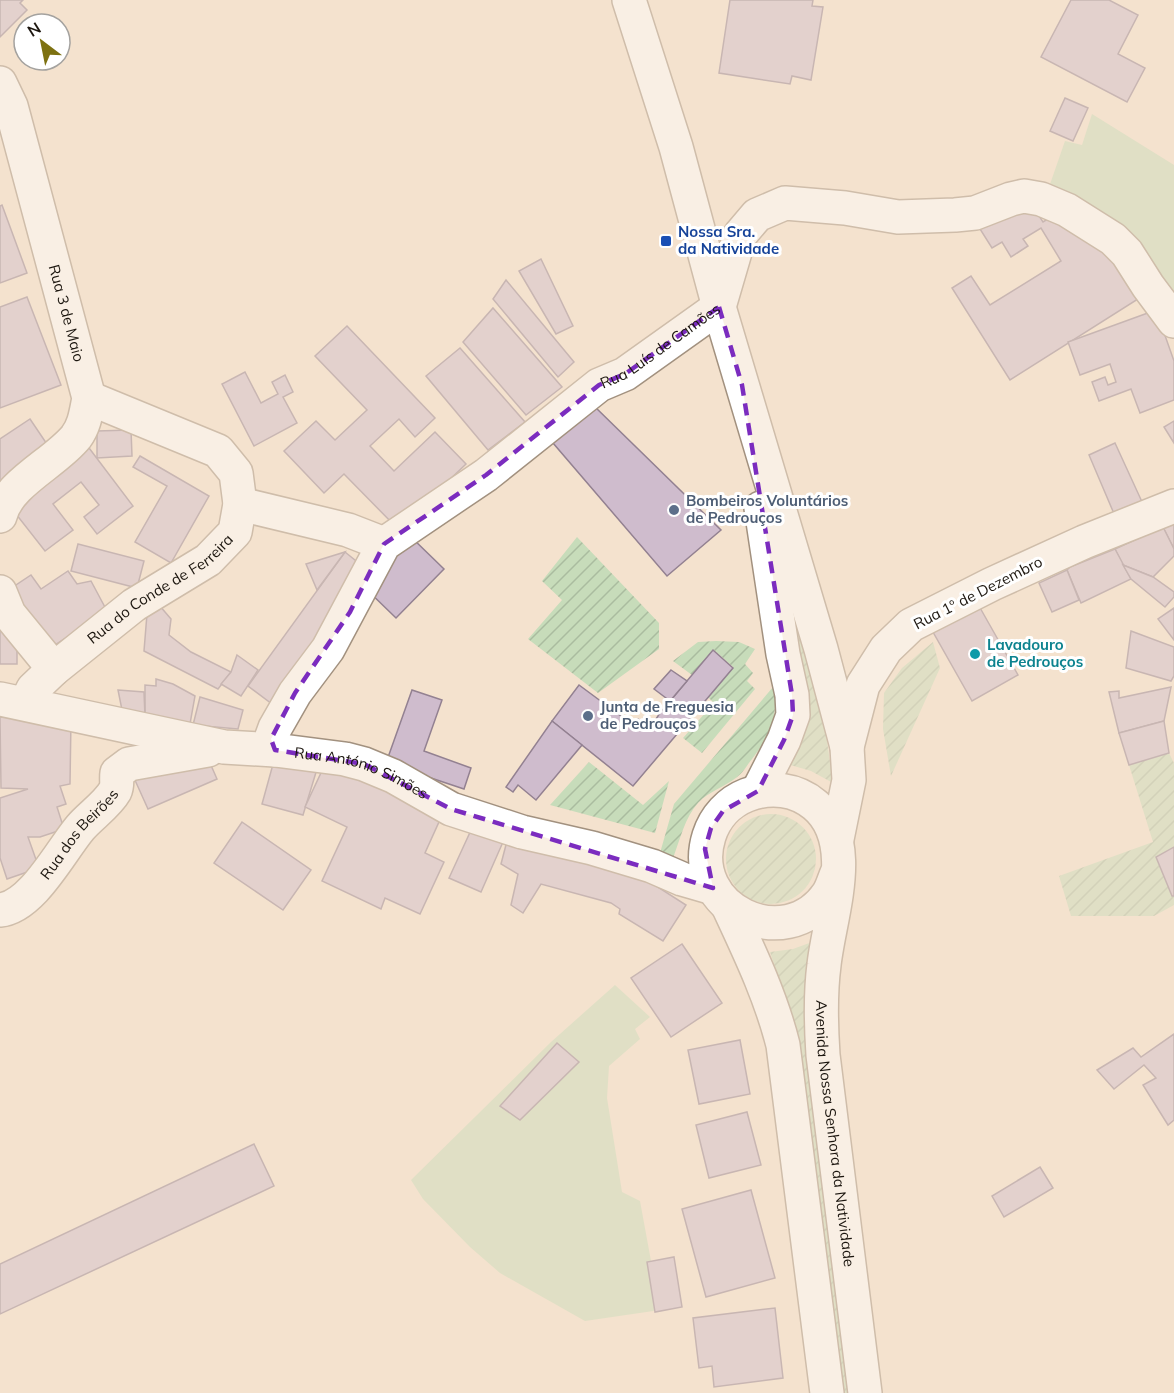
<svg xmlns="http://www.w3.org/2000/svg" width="1174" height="1393" font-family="Mulish,sans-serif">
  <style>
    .grass { fill: #c7dcba }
    .garden { fill: url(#garden-furrows) }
    .building { fill: #cfbccd; stroke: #938191; stroke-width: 1.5 }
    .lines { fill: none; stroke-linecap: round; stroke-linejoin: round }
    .street-casing { stroke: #a2917f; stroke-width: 36 }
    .secondary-casing { stroke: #a2917f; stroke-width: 36 }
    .street { stroke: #fff; stroke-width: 33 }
    .secondary { stroke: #fff; stroke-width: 33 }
    .marked { fill: none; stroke: #7b2cbf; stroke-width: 4.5; stroke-dasharray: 12 8; stroke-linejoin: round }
    .transit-dot { fill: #1a4fb4; stroke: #fff; stroke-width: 2 }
    .service-dot { fill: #5c6f8a; stroke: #fff; stroke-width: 2 }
    .culture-dot { fill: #0f9aa8; stroke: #fff; stroke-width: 2 }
    .labels { text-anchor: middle; stroke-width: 6; stroke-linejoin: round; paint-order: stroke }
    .transit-label { font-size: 15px; font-weight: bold; fill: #164399; stroke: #fff; text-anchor: start }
    .street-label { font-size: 15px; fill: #1c160f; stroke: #fff }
    .service-label { font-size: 15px; font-weight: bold; fill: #4e5e75; stroke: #fff; text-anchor: start }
    .culture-label { font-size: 15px; font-weight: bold; fill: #0d838f; stroke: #fff; text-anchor: start }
  </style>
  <defs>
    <pattern id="garden-furrows" width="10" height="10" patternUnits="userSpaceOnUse" patternTransform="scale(1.5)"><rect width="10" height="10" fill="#c7dcba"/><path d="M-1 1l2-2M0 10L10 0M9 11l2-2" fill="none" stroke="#aabc9f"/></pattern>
  </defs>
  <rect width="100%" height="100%" fill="#f4e2ce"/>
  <g class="grass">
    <polygon points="1092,114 1174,165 1174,302 1048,190 1065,141 1082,145"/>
    <polygon points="615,985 650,1017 635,1029 640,1039 609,1066 607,1098 622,1192 640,1201 660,1310 585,1321 500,1273 470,1247 423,1199 411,1180 551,1042"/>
  </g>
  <g class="garden">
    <polygon points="761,472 824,720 833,783 811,771 787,764 808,717 802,664"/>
    <polygon points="577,537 659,623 659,649 598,693 528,639 562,600 542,581"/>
    <polygon points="716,641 739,642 755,649 745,664 753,673 747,681 755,689 702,753 683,738 714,703 708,697 733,667 714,650 692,675 673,661 698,642"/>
    <polygon points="933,642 940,668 891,776 883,729 884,693 902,668"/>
    <path d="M773 687C780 715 769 737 752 759 747 765 743 773 737 777 725 787 709 791 698 803 685 817 680 840 673 858L660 853 674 804Z"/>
    <polygon points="1169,753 1174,763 1174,847 1156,857 1172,896 1174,896 1174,905 1154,916 1071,916 1059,876 1153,842 1129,765"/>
    <polygon points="589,762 643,805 669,781 655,833 550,805"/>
    <circle cx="771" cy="859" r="45"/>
    <polygon points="812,942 851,1393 841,1393 791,1015 770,952 793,949"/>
  </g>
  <g class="building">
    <polygon points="0,0 23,0 20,3 27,10 0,37"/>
    <polygon points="730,0 813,0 812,6 823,7 811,80 792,76 790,84 719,73"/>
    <polygon points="1071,0 1109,0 1138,15 1118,54 1145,68 1127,102 1041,57"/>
    <polygon points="1065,98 1088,108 1073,141 1050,131"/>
    <polygon points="1028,199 1043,222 1077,201 1138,299 1010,380 952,288 971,276 990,305 1061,261 1041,228 1023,239 1028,246 1011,257 1002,242 992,248 980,229"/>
    <polygon points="2,205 27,273 0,283 0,206"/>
    <polygon points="541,259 573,326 556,334 519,271"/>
    <polygon points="506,280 574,362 558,377 493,299"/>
    <polygon points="27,297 61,385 0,408 0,307"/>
    <polygon points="493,308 562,387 526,415 463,342"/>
    <polygon points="1156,310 1174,361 1174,400 1140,413 1131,389 1099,401 1092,382 1105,377 1108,385 1116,382 1110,364 1080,375 1068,342"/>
    <polygon points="347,326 435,418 415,437 399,419 370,446 394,471 435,432 466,464 398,529 344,474 324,493 284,451 316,421 335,440 367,410 315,356"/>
    <polygon points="460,348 525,422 488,450 426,376"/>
    <polygon points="245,372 261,403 278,394 272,382 285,375 293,392 283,397 297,423 254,446 222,384"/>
    <polygon points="593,405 721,530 667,576 553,443"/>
    <polygon points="30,419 53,453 0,489 0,439"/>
    <polygon points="1174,421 1174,443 1164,427"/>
    <polygon points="131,430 132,456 97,458 97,431"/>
    <polygon points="83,440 133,506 97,534 84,517 99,505 81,482 53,504 73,530 45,551 5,500"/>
    <polygon points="1115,443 1143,504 1115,516 1089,455"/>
    <polygon points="140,456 209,496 171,563 135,542 167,486 133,467"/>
    <polygon points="1174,523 1174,549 1163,527"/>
    <polygon points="1163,527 1174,549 1174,556 1153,577 1123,565 1115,549"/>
    <polygon points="409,535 444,569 396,618 361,584"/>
    <polygon points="78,544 144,561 137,588 71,571"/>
    <polygon points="1115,549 1131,579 1081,603 1067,570 1070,567"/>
    <polygon points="345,552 366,569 276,707 248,686"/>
    <polygon points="345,552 317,590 306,564"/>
    <polygon points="1123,565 1153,577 1174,592 1174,597 1165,607 1131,579"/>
    <polygon points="1067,570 1079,600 1052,612 1039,583"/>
    <polygon points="68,571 77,584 91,581 107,611 46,651 7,591 31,575 41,589"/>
    <polygon points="159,605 171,619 169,635 191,652 231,672 218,689 144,651 147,614"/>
    <polygon points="979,606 1018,675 972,701 933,632"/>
    <polygon points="1174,608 1174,640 1158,619"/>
    <rect x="0" y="626" width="17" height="38"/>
    <polygon points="1131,631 1174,647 1174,676 1171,681 1126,668"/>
    <polygon points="713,650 733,668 633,786 552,721 579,685 633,725 638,719 650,728 660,713"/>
    <polygon points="237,655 258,670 241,696 221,684 231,672"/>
    <polygon points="671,670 687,681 670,701 654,689"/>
    <polygon points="156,679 173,684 195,696 190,724 145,717 145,685 156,686"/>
    <polygon points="1171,687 1164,721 1119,733 1109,692 1119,691 1119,698"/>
    <polygon points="118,690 144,692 145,717 122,710"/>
    <polygon points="412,690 442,700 424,751 471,768 464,789 386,763"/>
    <polygon points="200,697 243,710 238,729 193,725"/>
    <polygon points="0,717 71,719 70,784 60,786 66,804 57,807 64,829 40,837 28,837 39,868 7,879 0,858 0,798 28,789 1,788"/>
    <polygon points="552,721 582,745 536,800 518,785 513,792 506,787"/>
    <polygon points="1164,721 1169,753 1129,765 1119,733"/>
    <polygon points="203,747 217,779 148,809 134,778"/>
    <polygon points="275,757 317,769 303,815 262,804"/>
    <polygon points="327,760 443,813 425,853 444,862 420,914 385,898 381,909 322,881 347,827 305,807"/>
    <polygon points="242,822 311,870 283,910 214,863"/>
    <polygon points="472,828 503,842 481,892 449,878"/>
    <polygon points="507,841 636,873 686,905 663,941 619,914 620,909 611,903 541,884 523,913 511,905 518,874 501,864"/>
    <polygon points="1174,847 1174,896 1172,896 1156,857"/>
    <polygon points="682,944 722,1003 671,1037 631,978"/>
    <polygon points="1174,1034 1174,1120 1168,1125 1143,1085 1156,1078 1144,1065 1114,1089 1097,1070 1133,1048 1141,1057"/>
    <polygon points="740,1040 750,1094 699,1104 688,1050"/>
    <polygon points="557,1043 579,1062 520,1120 500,1106"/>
    <polygon points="747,1112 761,1165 709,1178 696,1125"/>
    <polygon points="254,1144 274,1186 0,1314 0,1264"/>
    <polygon points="1040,1167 1053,1188 1004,1217 992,1196"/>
    <polygon points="751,1190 775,1278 706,1297 682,1209"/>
    <polygon points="674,1257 682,1307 655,1312 647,1262"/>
    <polygon points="775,1308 783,1378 714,1387 712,1366 699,1368 693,1318"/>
  </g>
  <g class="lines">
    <defs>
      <g id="street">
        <path id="s1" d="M0 83 11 106 89 398C86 412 85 425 76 437 55 463 8 483 0 516"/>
        <polyline points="240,504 348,530 384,544"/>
        <polyline points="0,592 9,614 54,669"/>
        <path id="s2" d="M0 699 224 747 275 750 345 759 364 764 393 776 451 809 522 832 592 848 652 866 682 879 713 888"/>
        <path id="s3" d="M26 703 33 689 54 669 134 605 208 560 235 532 240 504 236 473 218 451 89 398"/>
        <polyline points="847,747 863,685 886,649 911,625 992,584 1084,542 1174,506"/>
        <path id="s4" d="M275 750 271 739 275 728 295 693 328 649 384 544 486 475 599 385 625 374 719 307 740 235 757 215 785 203 845 208 898 217 955 215 975 213 1011 199 1024 196 1041 199 1067 210 1113 239 1127 253 1148 286 1174 321"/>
        <path id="s5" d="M0 910C32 907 60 852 80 828 90 816 107 805 115 791 118 785 116 779 117 773L129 764 208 750"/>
      </g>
      <g id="secondary">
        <polyline points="629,0 676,147 719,307 821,649 847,747 849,780 837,839"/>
        <polyline points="758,791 784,740 793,715 792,695 783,654 761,508"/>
        <path id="s6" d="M837 873C834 880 832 888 828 894 786 956 686 909 709 836 715 817 729 802 747 795 771 786 796 789 815 805 859 841 829 917 824 965 820 995 821 1025 823 1055L865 1393"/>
        <path d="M729 908C750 953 771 997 783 1045L827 1393"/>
      </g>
    </defs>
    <use href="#street" class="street-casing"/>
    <use href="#secondary" class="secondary-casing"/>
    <use href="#street" class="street"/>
    <use href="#secondary" class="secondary"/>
  </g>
  <path d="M0 0H1174V1393H0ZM719 307 742 385 792 695 793 715 784 740 758 791 723 811 711 828 705 849 713 888 451 809 364 764 275 750 271 739 295 693 350 612 384 544 486 475 599 385 625 374Z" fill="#f4e2ce" fill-opacity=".55" fill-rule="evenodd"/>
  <path class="marked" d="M719 307 742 385 792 695 793 715 784 740 758 791 723 811 711 828 705 849 713 888 451 809 364 764 275 750 271 739 295 693 350 612 384 544 486 475 599 385 625 374Z"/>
  <rect class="transit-dot" x="660" y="235" width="12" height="12" rx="3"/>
  <g class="service-dot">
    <circle cx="674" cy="510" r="6"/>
    <circle cx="588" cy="716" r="6"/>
  </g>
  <circle class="culture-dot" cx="975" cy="654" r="6"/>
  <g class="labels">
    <g class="transit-label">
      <text x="678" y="237">Nossa Sra.<tspan x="678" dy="17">da Natividade</tspan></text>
    </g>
    <g class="street-label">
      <text dy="5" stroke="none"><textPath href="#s1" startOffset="240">Rua 3 de Maio</textPath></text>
      <text dy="5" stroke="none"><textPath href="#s4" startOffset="578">Rua Luís de Camões</textPath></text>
      <text dy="5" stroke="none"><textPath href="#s3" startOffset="178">Rua do Conde de Ferreira</textPath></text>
      <text transform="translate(978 593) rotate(-27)" y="5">Rua 1º de Dezembro</text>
      <text dy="5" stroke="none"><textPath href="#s2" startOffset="370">Rua António Simões</textPath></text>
      <text dy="5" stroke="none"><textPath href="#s5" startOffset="112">Rua dos Beirões</textPath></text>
      <text dy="5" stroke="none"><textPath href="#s6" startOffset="680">Avenida Nossa Senhora da Natividade</textPath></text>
    </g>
    <g class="service-label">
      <text x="686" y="506">Bombeiros Voluntários<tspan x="686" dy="17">de Pedrouços</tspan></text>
      <text x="600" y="712">Junta de Freguesia<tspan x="600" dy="17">de Pedrouços</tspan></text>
    </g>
    <g class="culture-label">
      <text x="987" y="650">Lavadouro<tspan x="987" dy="17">de Pedrouços</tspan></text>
    </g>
  </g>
  <g transform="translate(42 42) rotate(328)"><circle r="28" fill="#ffffff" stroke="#a4a29f" stroke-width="1.5"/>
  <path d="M0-4.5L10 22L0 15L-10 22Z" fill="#7d7111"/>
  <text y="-9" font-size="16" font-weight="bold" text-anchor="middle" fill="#1c160f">N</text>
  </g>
</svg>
